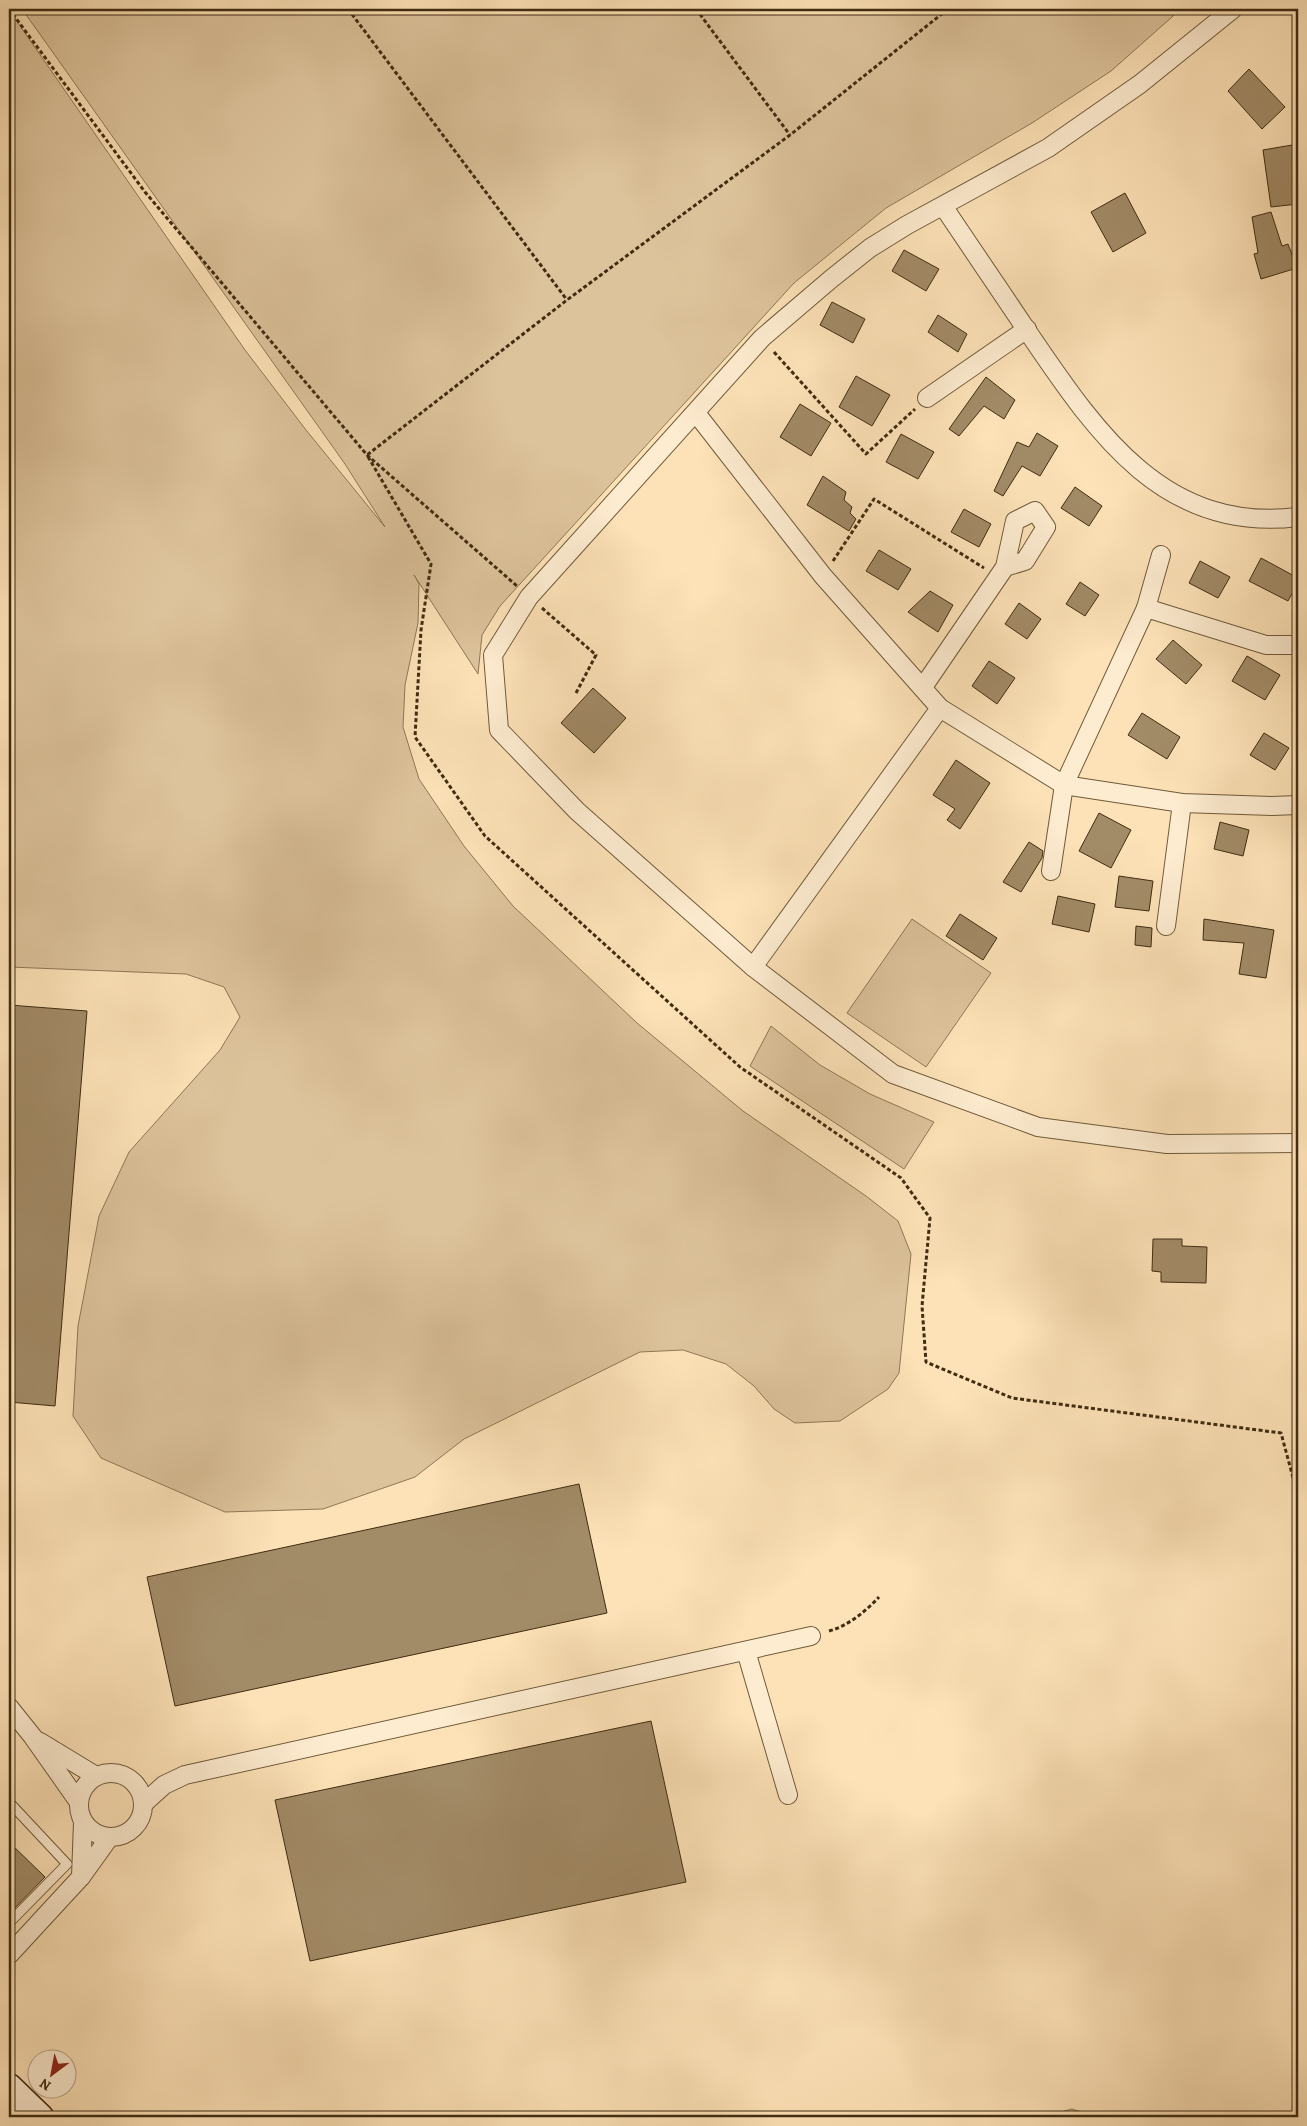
<svg xmlns="http://www.w3.org/2000/svg" width="1307" height="2126" font-family="Alegreya,serif">
  <style>
    .green { fill: #ddc39b; stroke: #8e7856 }
    .building { fill: #a28b67; stroke: #402c11 }
    .lines { fill: none; stroke-linecap: round; stroke-linejoin: round }
    .lane-casing { stroke: #6f5a3a; stroke-width: 11 }
    .street-casing { stroke: #6f5a3a; stroke-width: 20 }
    .secondary-casing { stroke: #402c11; stroke-width: 29 }
    .path { stroke: #402c11; stroke-width: 3; stroke-dasharray: 4 2.5; stroke-linecap: butt }
    .lane { stroke: #feecd0; stroke-width: 9 }
    .street { stroke: #feecd0; stroke-width: 18 }
    .secondary { stroke: #feecd0; stroke-width: 26 }
  </style>
  <rect width="100%" height="100%" fill="#fde2b7"/>
  <filter id="stains"><feTurbulence type="fractalNoise" baseFrequency=".004" numOctaves="4"/><feColorMatrix values="0 0 0 0 .2 0 0 0 0 .09 0 0 0 0 .02 0 0 0 .5 -.17"/></filter>
  <radialGradient id="worn" r=".72"><stop offset=".6" stop-color="#630" stop-opacity="0"/><stop offset="1" stop-color="#630" stop-opacity=".3"/></radialGradient>
  <g class="green">
    <polygon points="22,9 1181,9 1111,71 1032,123 886,208 794,283 500,606 482,635 478,674 414,575 419,584 418,623 405,685 403,727 419,779 464,846 513,906 637,1023 743,1111 866,1196 898,1221 911,1254 899,1373 888,1389 840,1421 795,1423 774,1409 754,1386 726,1364 683,1350 640,1352 464,1439 415,1477 323,1509 225,1512 101,1458 73,1416 78,1326 99,1216 129,1152 220,1050 240,1017 224,987 186,974 9,967 9,10 245,350 306,430 385,527 345,464"/>
    <polygon points="912,919 991,973 926,1067 847,1013"/>
    <polygon points="771,1026 820,1065 870,1094 934,1122 904,1169 750,1066"/>
    <polygon points="1072,2109 1098,2117 1041,2117"/>
  </g>
  <g class="building">
    <polygon points="1249,69 1285,107 1262,129 1228,91"/>
    <polygon points="1298,144 1298,204 1271,207 1263,150"/>
    <polygon points="1125,193 1146,233 1113,252 1091,212"/>
    <polygon points="1271,212 1282,246 1288,244 1297,268 1261,279 1254,254 1258,253 1252,217"/>
    <polygon points="904,250 939,269 926,291 892,271"/>
    <polygon points="832,302 865,319 853,343 820,325"/>
    <polygon points="938,315 967,334 958,352 928,332"/>
    <polygon points="856,376 890,395 872,426 839,407"/>
    <polygon points="986,377 1015,400 1004,419 984,406 959,436 949,429"/>
    <polygon points="800,404 831,423 811,456 780,437"/>
    <polygon points="1037,433 1058,446 1040,476 1022,466 1003,496 994,491 1017,442 1029,447"/>
    <polygon points="901,434 934,452 918,479 886,462"/>
    <polygon points="823,476 846,492 844,500 852,507 850,513 856,519 849,531 807,505"/>
    <polygon points="1075,487 1102,506 1089,526 1061,508"/>
    <polygon points="964,509 991,524 979,547 951,532"/>
    <polygon points="879,550 911,569 898,590 866,571"/>
    <polygon points="1261,558 1298,578 1298,582 1288,601 1249,581"/>
    <polygon points="1200,561 1230,577 1218,598 1189,583"/>
    <polygon points="1080,582 1099,595 1085,616 1066,604"/>
    <polygon points="930,591 953,605 938,632 908,612"/>
    <polygon points="1019,603 1041,619 1027,639 1005,624"/>
    <polygon points="1173,640 1202,665 1186,684 1156,659"/>
    <polygon points="1247,656 1280,675 1265,700 1232,681"/>
    <polygon points="989,661 1015,678 997,704 972,686"/>
    <polygon points="593,688 626,718 594,753 561,723"/>
    <polygon points="1142,713 1180,737 1167,759 1128,735"/>
    <polygon points="1264,733 1289,748 1275,770 1250,755"/>
    <polygon points="956,760 990,783 960,829 947,820 955,809 933,795"/>
    <polygon points="1099,813 1131,830 1111,868 1079,851"/>
    <polygon points="1220,822 1249,830 1243,856 1214,849"/>
    <polygon points="1029,842 1043,851 1042,858 1021,892 1003,882"/>
    <polygon points="1119,876 1153,881 1149,911 1115,907"/>
    <polygon points="1058,896 1095,904 1089,932 1052,924"/>
    <polygon points="960,914 997,938 983,960 946,936"/>
    <polygon points="1204,919 1274,930 1266,978 1239,974 1244,943 1203,940"/>
    <polygon points="1136,926 1152,928 1151,947 1135,945"/>
    <polygon points="9,1005 87,1011 55,1406 9,1402"/>
    <polygon points="1153,1239 1182,1239 1182,1246 1207,1247 1206,1283 1161,1282 1161,1272 1152,1271"/>
    <polygon points="579,1484 607,1613 175,1706 147,1577"/>
    <polygon points="651,1721 686,1882 310,1961 275,1800"/>
    <polygon points="9,1842 45,1877 9,1914"/>
  </g>
  <g class="lines">
    <defs>
      <polyline id="lane" points="9,1802 67,1864 9,1923"/>
      <g id="street">
        <polyline points="1233,9 1140,84 1048,148 907,225 870,248 831,279 762,338 529,597 493,655 499,730 577,811 753,967 893,1074 1038,1127 1167,1144 1298,1143"/>
        <path d="M943 206C972 249 1001 292 1030 335 1096 432 1164 534 1298 517"/>
        <polyline points="927,398 1027,329"/>
        <polyline points="696,413 823,576 940,708 1064,785 1182,803 1272,806 1298,805"/>
        <polyline points="1146,608 1161,555"/>
        <polyline points="923,687 1005,567 1025,561 1046,527 1035,511 1015,521 1005,567"/>
        <polyline points="1051,871 1064,785 1146,608 1266,645 1298,645"/>
        <polyline points="1166,926 1182,803"/>
        <polyline points="753,967 940,708"/>
        <polyline points="746,1651 788,1795"/>
        <polyline points="9,1707 33,1737 78,1801"/>
        <polyline points="40,1742 96,1776"/>
        <circle cx="111" cy="1805" r="32"/>
        <polyline points="143,1804 164,1785 185,1775 811,1636"/>
        <polyline points="81,1877 83,1822"/>
        <polyline points="9,1955 81,1877 109,1838"/>
      </g>
      <polyline id="secondary" points="9,2087 40,2117"/>
    </defs>
    <use href="#lane" class="lane-casing"/>
    <use href="#street" class="street-casing"/>
    <use href="#secondary" class="secondary-casing"/>
    <g class="path">
      <polyline points="9,9 145,192 367,455 517,586"/>
      <polyline points="348,9 567,300"/>
      <polyline points="696,9 790,135"/>
      <polyline points="948,9 790,135 567,300 367,455 431,564 421,630 415,737 485,836 740,1067 901,1178 930,1218 922,1306 926,1362 1012,1398 1281,1433 1298,1496"/>
      <polyline points="774,352 866,454 915,409"/>
      <polyline points="833,561 874,499 984,568"/>
      <polyline points="542,608 596,655 576,693"/>
      <path d="M829 1631C848 1626 866 1611 879 1597"/>
    </g>
    <use href="#lane" class="lane"/>
    <use href="#street" class="street"/>
    <use href="#secondary" class="secondary"/>
  </g>
  <rect width="1307" height="2126" fill="none" stroke="#fde2b7" stroke-width="30"/>
  <rect x="10" y="10" width="1287" height="2106" fill="none" stroke="#402c11" stroke-width="2.5"/>
  <rect x="15" y="15" width="1277" height="2096" fill="none" stroke="#402c11"/>
  <g transform="translate(52 2074) rotate(212)"><circle r="24" fill="#feecd0" stroke="#b29f84"/>
  <path d="M0-4L9 19L0 12L-9 19Z" fill="#8f2418"/>
  <text y="-8" font-size="14" font-weight="bold" text-anchor="middle" fill="#402c11">N</text>
  </g>
  <rect width="100%" height="100%" filter="url(#stains)"/>
  <rect width="100%" height="100%" fill="url(#worn)"/>
</svg>
